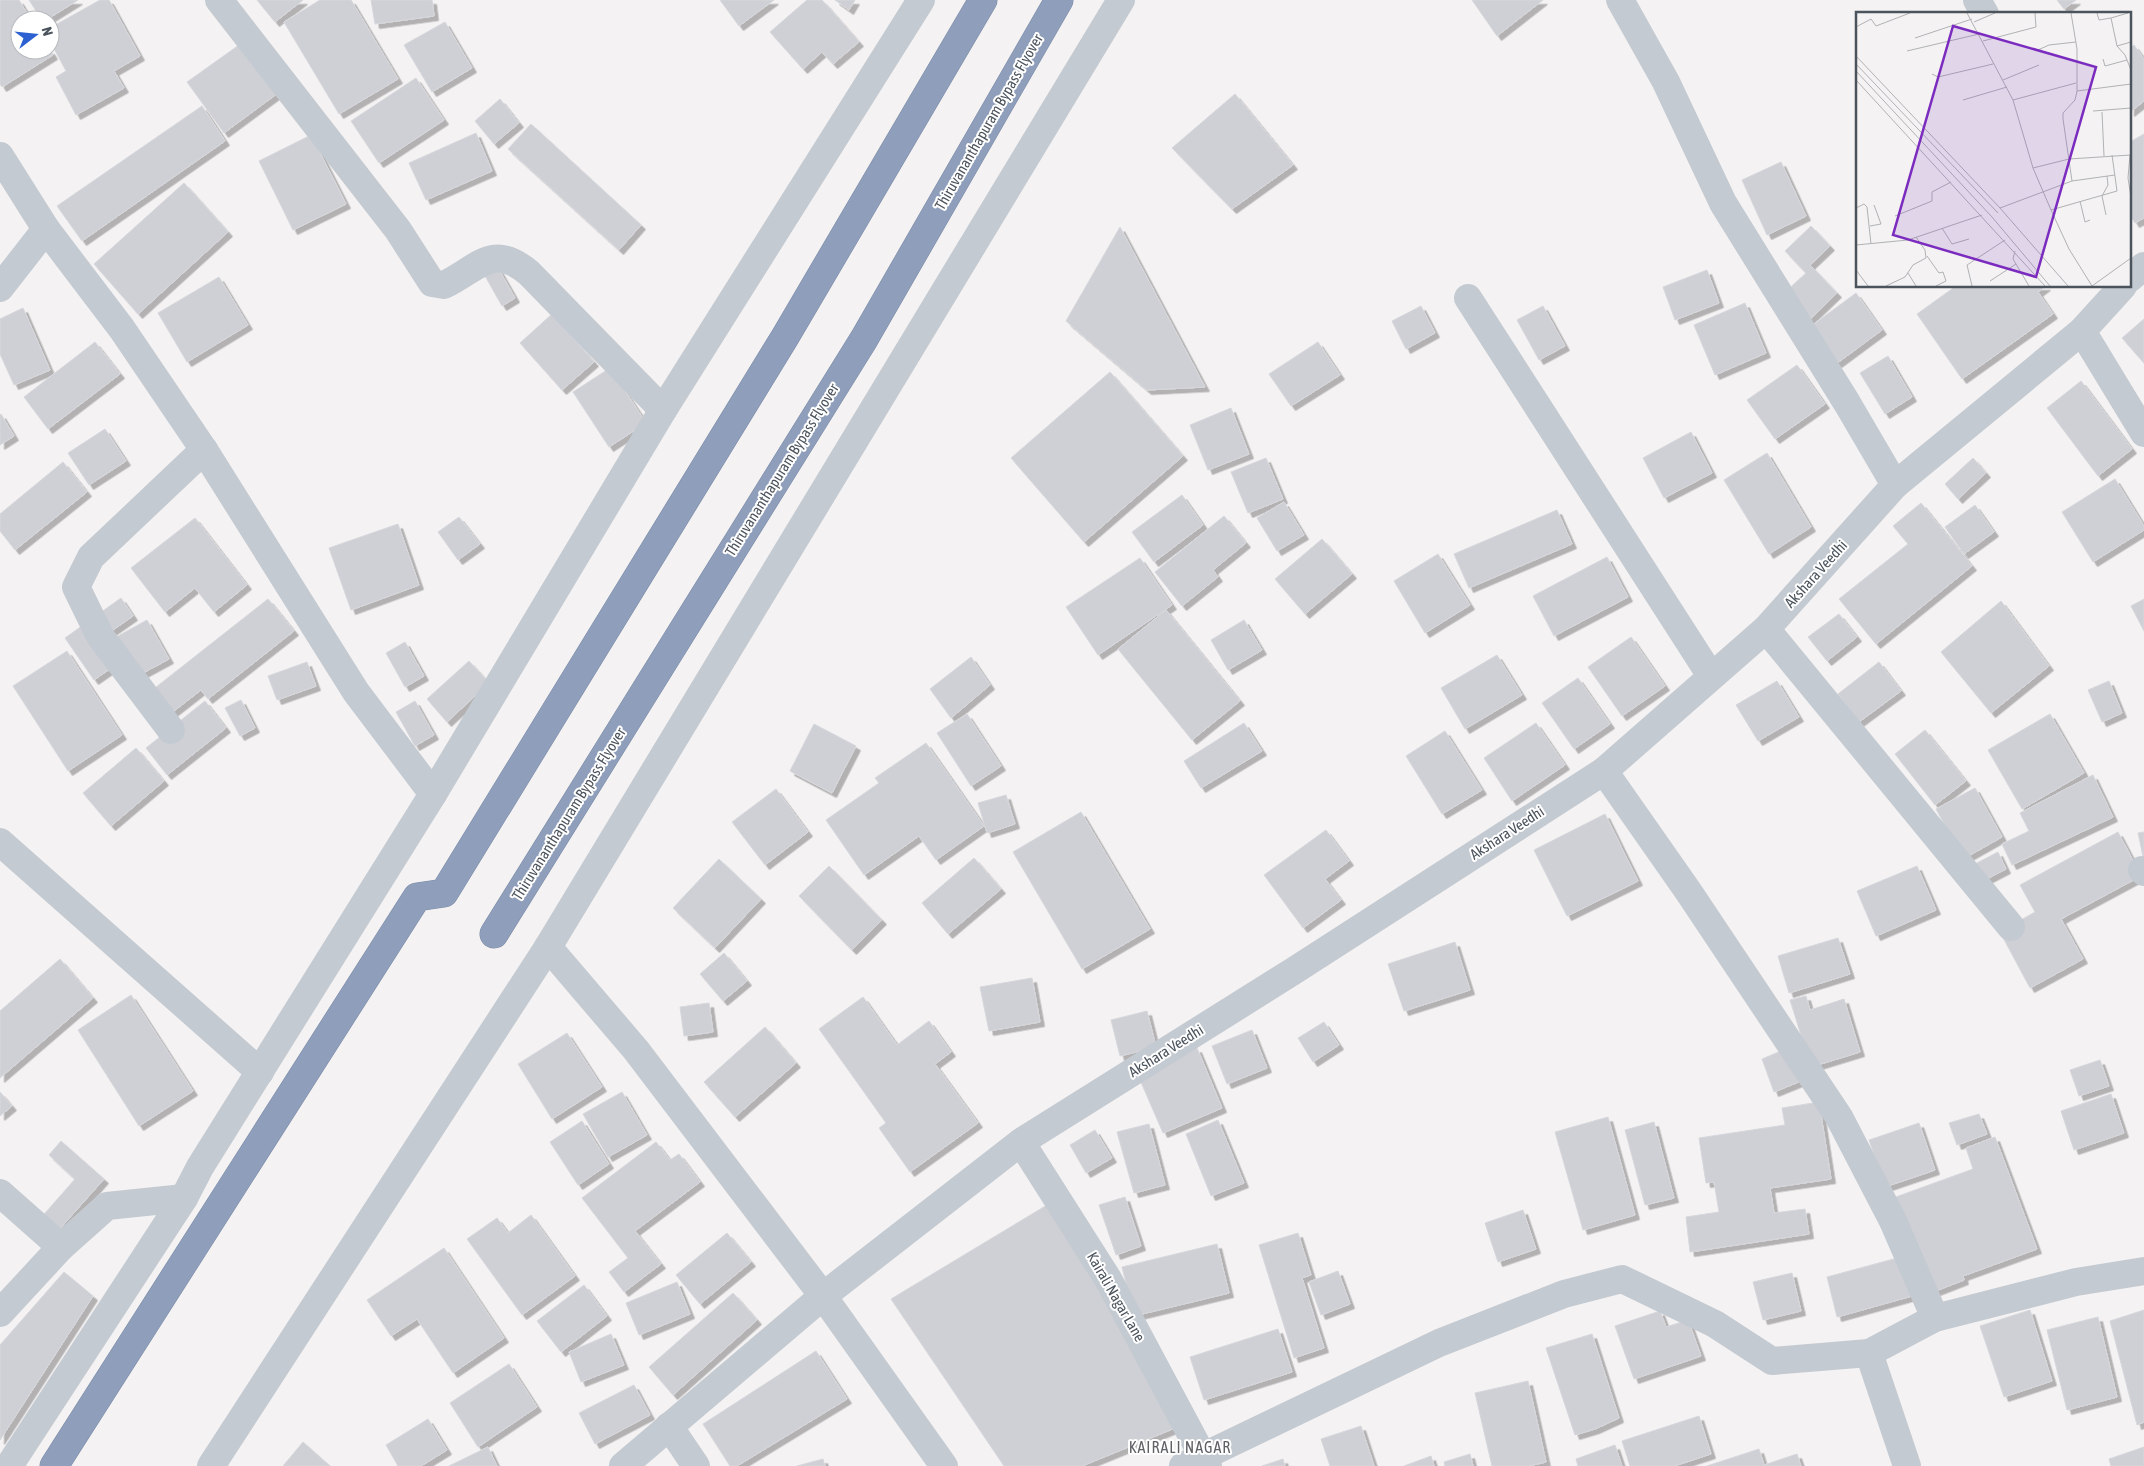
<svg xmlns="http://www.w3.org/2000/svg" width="2144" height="1466" font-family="'Asap Condensed',sans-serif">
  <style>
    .building { fill: #cfd0d5; stroke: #d6d7dc; filter: url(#shadow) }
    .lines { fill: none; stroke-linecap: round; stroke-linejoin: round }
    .highway-casing { stroke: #7a8aa6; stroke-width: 29 }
    .minor { stroke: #c4cad1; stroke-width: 28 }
    .highway { stroke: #8f9fbb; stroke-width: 28 }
    .labels { text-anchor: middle; stroke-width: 4; stroke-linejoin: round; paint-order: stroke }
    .street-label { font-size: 15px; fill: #4b535d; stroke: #fff }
    .neighbourhood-label { font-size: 16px; letter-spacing: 1px; fill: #5f6166; stroke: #fff }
    .inset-road { fill: none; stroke: #b0b2b6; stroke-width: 1 }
    .view { fill: #7b2cbf; fill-opacity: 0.15; stroke: #7b2cbf; stroke-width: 2.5 }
    .inset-edge { fill: none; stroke: #4b535d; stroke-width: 2.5 }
  </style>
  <defs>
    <filter id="shadow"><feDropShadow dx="4.5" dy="4.5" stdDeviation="0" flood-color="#0004"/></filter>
  </defs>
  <rect width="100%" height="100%" fill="#f4f2f2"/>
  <g class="building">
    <polygon points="0,0 19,0 31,20 20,20 20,50 50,50 53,55 2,87 0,84"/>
    <polygon points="29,0 78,0 46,20 42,20"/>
    <polygon points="100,0 109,0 140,56 114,71 124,88 76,115 56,77 66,71 50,41 50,28"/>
    <polygon points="257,0 303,0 275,22"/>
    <polygon points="320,0 351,0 398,79 339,114 284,22"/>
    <polygon points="371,0 432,0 434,16 375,24"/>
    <polygon points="720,0 774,0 739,26"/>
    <polygon points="807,0 822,0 859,42 833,64 822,52 803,69 770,32"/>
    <polygon points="835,0 855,0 849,10"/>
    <polygon points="1472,0 1543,0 1497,36"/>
    <polygon points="2057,0 2076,0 2064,9"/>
    <polygon points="445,22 472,68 432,92 404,45"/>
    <polygon points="246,40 282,90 224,133 187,82"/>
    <polygon points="2134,45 2144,59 2144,101 2130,112 2130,48"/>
    <polygon points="416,78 444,120 379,163 351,121"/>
    <polygon points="1235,94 1293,165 1232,209 1172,148"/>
    <polygon points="500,99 519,123 494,144 475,121"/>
    <polygon points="202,106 225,141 82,241 57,206"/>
    <polygon points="531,124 641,225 619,250 508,149"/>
    <polygon points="476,133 492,171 426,200 409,163"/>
    <polygon points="2144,134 2144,218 2135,223 2130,215 2130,142"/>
    <polygon points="311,135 346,204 293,230 259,161"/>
    <polygon points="1781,162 1806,216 1767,235 1742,180"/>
    <polygon points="184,183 228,232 138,314 94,264"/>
    <polygon points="1811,226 1830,246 1810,265 1837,293 1807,322 1782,295 1806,273 1785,251"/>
    <polygon points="1120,227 1205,387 1147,390 1066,321"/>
    <polygon points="498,268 515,298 502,306 485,276"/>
    <polygon points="1707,270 1719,303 1675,320 1663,287"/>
    <polygon points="219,277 248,325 187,362 158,313"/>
    <polygon points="1956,286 2046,286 2038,292 2053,314 1962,379 1917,314"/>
    <polygon points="1856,293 1882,330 1836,364 1810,327"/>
    <polygon points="1745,303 1766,353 1715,375 1694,325"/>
    <polygon points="1421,306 1435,333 1406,349 1392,321"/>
    <polygon points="1543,306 1565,346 1539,360 1517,320"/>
    <polygon points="23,308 50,370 14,385 0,354 0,319"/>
    <polygon points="552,314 594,362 562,390 520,343"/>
    <polygon points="2144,319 2144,363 2122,338"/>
    <polygon points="95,342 120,374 48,429 24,397"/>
    <polygon points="1318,342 1340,375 1291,406 1269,374"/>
    <polygon points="1888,356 1912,397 1885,414 1860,373"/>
    <polygon points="1797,365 1825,404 1775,439 1747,400"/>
    <polygon points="610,368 646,423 609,447 573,392"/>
    <polygon points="1110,372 1183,456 1084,542 1011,458"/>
    <polygon points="2081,381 2132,449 2098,476 2047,408"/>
    <polygon points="1231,408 1249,454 1208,470 1190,425"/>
    <polygon points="1,414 14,436 0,445 0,415"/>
    <polygon points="105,429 126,461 89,485 68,453"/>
    <polygon points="1691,432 1712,473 1664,498 1643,458"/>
    <polygon points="1767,453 1811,527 1769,554 1724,480"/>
    <polygon points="1266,458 1283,499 1248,513 1231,472"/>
    <polygon points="1973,458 1986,473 1958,499 1945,484"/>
    <polygon points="63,462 87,492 15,550 0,531 0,514"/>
    <polygon points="2115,479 2144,526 2144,530 2093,562 2062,512"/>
    <polygon points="1182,495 1203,525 1154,562 1132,532"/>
    <polygon points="1284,502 1304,535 1277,551 1257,518"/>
    <polygon points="1921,503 1972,566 1876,644 1839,599 1908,544 1893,526"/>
    <polygon points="1975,505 1994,532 1964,554 1945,527"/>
    <polygon points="1557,510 1572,544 1469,588 1454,554"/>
    <polygon points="1224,516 1246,543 1213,570 1218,577 1182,606 1155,572"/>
    <polygon points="459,517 480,544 458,560 438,532"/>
    <polygon points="195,518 247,585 214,612 195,588 165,612 131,568"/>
    <polygon points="398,524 419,585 351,610 329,548"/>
    <polygon points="1322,539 1352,574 1305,614 1275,579"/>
    <polygon points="1438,554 1470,605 1425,633 1394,581"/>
    <polygon points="1607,557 1628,597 1554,636 1533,596"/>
    <polygon points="1140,558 1172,605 1098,655 1066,607"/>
    <polygon points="121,598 133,616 100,639 117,664 94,680 65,638"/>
    <polygon points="268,599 294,631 208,699 201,690 165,718 146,695"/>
    <polygon points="2144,599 2144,631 2131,606"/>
    <polygon points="2001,601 2049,666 1991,713 1941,652"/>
    <polygon points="1166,610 1240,701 1192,740 1118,649"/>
    <polygon points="1839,614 1857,637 1827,661 1808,637"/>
    <polygon points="147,620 169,659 130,680 109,641"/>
    <polygon points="1244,620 1262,650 1228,670 1211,640"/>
    <polygon points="1631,637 1665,686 1622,716 1588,667"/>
    <polygon points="405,642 424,676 405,687 386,653"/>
    <polygon points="67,651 122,735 68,771 13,686"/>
    <polygon points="1497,655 1522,695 1465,729 1441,688"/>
    <polygon points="971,657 990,685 951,718 930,689"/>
    <polygon points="469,661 489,683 447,722 427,699"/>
    <polygon points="307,662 316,686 277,700 268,676"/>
    <polygon points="1879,662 1901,691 1859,722 1838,694"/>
    <polygon points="1578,678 1610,724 1574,749 1542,703"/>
    <polygon points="1777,681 1799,717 1758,741 1736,705"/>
    <polygon points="2109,681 2122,713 2102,722 2088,690"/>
    <polygon points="241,700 255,728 240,736 225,708"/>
    <polygon points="205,701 226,728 167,775 146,748"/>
    <polygon points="415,701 434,735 415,746 396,712"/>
    <polygon points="967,714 1001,766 971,786 937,733"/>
    <polygon points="2050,714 2084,773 2022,809 1988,750"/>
    <polygon points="1244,723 1262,751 1201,788 1184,761"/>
    <polygon points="1536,723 1565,765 1512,801 1484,758"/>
    <polygon points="814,724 856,746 832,793 790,771"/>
    <polygon points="1925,730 1966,781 1935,805 1895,754"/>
    <polygon points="1445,731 1482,790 1442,814 1406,756"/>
    <polygon points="926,743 984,826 936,860 919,836 864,875 826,820 879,783 875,778"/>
    <polygon points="136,748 164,781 111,826 83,793"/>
    <polygon points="2093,775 2113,817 2012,865 2002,844 2029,831 2020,813"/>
    <polygon points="1975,788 2002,837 1963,859 1936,809"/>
    <polygon points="776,789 808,832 765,865 732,822"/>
    <polygon points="1006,795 1015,824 987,833 978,803"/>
    <polygon points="1081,812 1150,929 1082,969 1013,852"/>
    <polygon points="1605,814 1638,881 1567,916 1534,850"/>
    <polygon points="1326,830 1349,861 1325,879 1341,900 1303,928 1264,875"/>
    <polygon points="2118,832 2141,876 2061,919 2083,959 2030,988 2000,932 2035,912 2020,885"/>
    <polygon points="2144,832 2144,861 2138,833"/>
    <polygon points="1998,852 2006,869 1981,882 1973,865"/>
    <polygon points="974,858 1001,889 948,934 922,903"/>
    <polygon points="719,859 761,899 715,948 673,908"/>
    <polygon points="829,866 882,920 852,950 799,896"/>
    <polygon points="1917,866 1936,910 1876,936 1857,891"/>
    <polygon points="1838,938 1850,974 1789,993 1778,956"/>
    <polygon points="1455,942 1470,990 1404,1011 1388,964"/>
    <polygon points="724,953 747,981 723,1001 700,974"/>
    <polygon points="60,959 93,998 0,1078 0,1011"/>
    <polygon points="1032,978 1040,1022 989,1031 980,987"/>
    <polygon points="131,995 193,1091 139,1126 78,1030"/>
    <polygon points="1806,996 1810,1010 1844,999 1860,1052 1811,1067 1790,1000"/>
    <polygon points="863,997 897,1045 929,1021 951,1052 935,1064 978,1123 910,1172 879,1128 886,1123 819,1029"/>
    <polygon points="709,1003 713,1032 684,1036 680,1007"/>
    <polygon points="1147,1011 1156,1047 1120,1056 1111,1020"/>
    <polygon points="1324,1022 1339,1045 1313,1062 1298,1038"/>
    <polygon points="765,1027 796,1063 735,1117 704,1082"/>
    <polygon points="1252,1030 1267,1068 1227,1084 1212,1046"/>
    <polygon points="567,1033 602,1087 552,1119 518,1064"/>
    <polygon points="1197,1048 1222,1108 1163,1133 1137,1073"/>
    <polygon points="1788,1048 1801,1081 1774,1092 1762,1059"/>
    <polygon points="2100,1060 2109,1086 2079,1096 2070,1070"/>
    <polygon points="0,1092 12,1106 0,1116"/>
    <polygon points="622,1092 647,1135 608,1157 583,1114"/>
    <polygon points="2111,1094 2124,1133 2074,1150 2061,1111"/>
    <polygon points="1819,1102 1831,1179 1770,1188 1774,1213 1805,1209 1809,1234 1690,1252 1686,1217 1719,1212 1714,1182 1706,1183 1699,1138 1785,1125 1782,1108"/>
    <polygon points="1979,1114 1987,1134 1957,1145 1949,1123"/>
    <polygon points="1608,1117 1635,1215 1583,1230 1555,1132"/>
    <polygon points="1218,1120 1244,1183 1211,1196 1186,1134"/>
    <polygon points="582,1121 609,1164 578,1185 550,1142"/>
    <polygon points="1654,1122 1674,1198 1645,1205 1625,1130"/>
    <polygon points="1919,1123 1935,1170 1885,1187 1869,1140"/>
    <polygon points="1149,1124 1165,1185 1134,1193 1117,1132"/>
    <polygon points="1095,1130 1112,1158 1086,1173 1070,1145"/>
    <polygon points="1995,1137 2037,1249 1963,1276 1964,1280 1928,1294 1893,1198 1973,1169 1966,1148"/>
    <polygon points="61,1141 104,1179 48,1242 32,1228 75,1179 49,1155"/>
    <polygon points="656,1142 670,1160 679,1154 700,1182 635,1231 661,1264 624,1292 609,1272 628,1258 582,1198"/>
    <polygon points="1125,1197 1141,1246 1116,1255 1099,1205"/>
    <polygon points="1052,1202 1180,1426 1082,1466 1004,1466 891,1299"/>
    <polygon points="1523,1210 1536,1249 1498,1262 1485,1223"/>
    <polygon points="531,1215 575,1276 522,1315 467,1239 497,1218 508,1233"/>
    <polygon points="727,1233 751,1262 700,1304 676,1275"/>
    <polygon points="1298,1233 1311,1275 1302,1278 1324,1348 1294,1358 1259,1245"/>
    <polygon points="1217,1244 1229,1293 1134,1316 1122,1267"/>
    <polygon points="444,1248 504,1338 453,1373 417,1319 391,1336 367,1300"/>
    <polygon points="1901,1257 1912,1296 1837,1317 1827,1277"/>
    <polygon points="1338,1271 1350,1304 1321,1315 1309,1282"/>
    <polygon points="64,1272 93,1296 0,1440 0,1345"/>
    <polygon points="1792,1273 1801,1311 1763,1320 1753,1282"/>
    <polygon points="677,1282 690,1314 639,1335 626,1303"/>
    <polygon points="584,1285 607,1316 561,1352 537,1321"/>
    <polygon points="733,1293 757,1320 673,1395 649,1367"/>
    <polygon points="2030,1310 2052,1381 2004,1397 1980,1326"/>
    <polygon points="2144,1310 2144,1422 2137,1425 2110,1321"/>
    <polygon points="1660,1311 1666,1327 1688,1320 1701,1356 1634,1379 1615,1326"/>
    <polygon points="2098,1317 2117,1397 2067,1410 2047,1330"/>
    <polygon points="1278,1329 1292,1372 1204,1400 1190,1357"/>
    <polygon points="611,1334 624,1365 581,1382 569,1352"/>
    <polygon points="1592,1334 1619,1418 1595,1429 1575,1435 1546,1348"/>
    <polygon points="816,1351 847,1399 737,1466 730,1466 703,1424"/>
    <polygon points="509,1364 537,1407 478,1447 450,1403"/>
    <polygon points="1528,1381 1546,1462 1529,1466 1492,1466 1475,1393"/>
    <polygon points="634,1385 650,1415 595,1444 579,1413"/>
    <polygon points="1699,1416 1711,1454 1674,1466 1630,1466 1622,1441"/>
    <polygon points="428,1419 447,1450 421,1466 398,1466 386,1445"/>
    <polygon points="1361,1426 1374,1466 1330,1466 1321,1439"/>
    <polygon points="303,1442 330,1466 283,1466"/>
    <polygon points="1615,1445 1622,1466 1578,1466 1576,1459"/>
    <polygon points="488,1447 497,1466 449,1466"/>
    <polygon points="2144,1447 2144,1466 2111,1466 2109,1459"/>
    <polygon points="1759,1449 1764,1465 1797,1454 1801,1466 1707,1466"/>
    <polygon points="1470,1454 1473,1466 1445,1466 1444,1462"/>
    <polygon points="1431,1456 1434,1466 1404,1466"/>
    <polygon points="823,1459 825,1466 797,1466"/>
    <polygon points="1283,1459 1285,1466 1262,1466"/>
  </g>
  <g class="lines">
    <defs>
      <g id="highway">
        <polyline points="494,934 864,339 1059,0"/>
        <polyline points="54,1466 417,897 444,893 785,337 983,0"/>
      </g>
    </defs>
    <use href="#highway" class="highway-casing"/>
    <g class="minor">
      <path d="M219 0 398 230 432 283 444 285C479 268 492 242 529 273L663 410"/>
      <polyline points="1620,0 1666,82 1723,203 1847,403 1895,485"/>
      <polyline points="1977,0 1985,14"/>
      <polyline points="0,156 46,229 122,329 204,450 356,692 433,794"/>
      <polyline points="2130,278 2144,266"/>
      <polyline points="0,288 46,229"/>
      <polyline points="1468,298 1711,676"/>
      <polyline points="2082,331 2144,433"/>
      <polyline points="1766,629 2011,927"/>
      <polyline points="171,730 100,636 76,587 91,557 204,450"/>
      <polyline points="1604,771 1688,891 1839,1117 1893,1221 1935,1318"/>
      <polyline points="0,842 260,1072"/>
      <polyline points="2142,870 2144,872"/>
      <polyline points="548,947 636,1050 823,1296 944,1466"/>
      <polyline points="1021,1142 1108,1279 1208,1466"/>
      <polyline points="0,1193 61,1247"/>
      <polyline points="0,1313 61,1247 107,1206 184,1198"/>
      <polyline points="1869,1353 1907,1466"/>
      <polyline points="669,1426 696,1466"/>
      <polyline points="9,1466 184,1198 200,1167 433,794 663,410 921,0"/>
      <polyline points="211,1466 548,947 1121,0"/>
      <polyline points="623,1466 823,1296 1021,1142 1292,972 1604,771 1766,629 1895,485 2082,331 2123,286"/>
      <polyline points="1183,1466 1439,1343 1564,1294 1622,1279 1715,1324 1772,1361 1869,1353 1935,1318 2076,1282 2144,1271"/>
    </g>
    <use href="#highway" class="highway"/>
  </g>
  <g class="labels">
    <g class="street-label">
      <text transform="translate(989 122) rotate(-60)" y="5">Thiruvananthapuram Bypass Flyover</text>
      <text transform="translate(782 470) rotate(-58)" y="5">Thiruvananthapuram Bypass Flyover</text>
      <text transform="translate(1816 574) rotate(-48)" y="5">Akshara Veedhi</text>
      <text transform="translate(569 814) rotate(-58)" y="5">Thiruvananthapuram Bypass Flyover</text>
      <text transform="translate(1507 833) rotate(-33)" y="5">Akshara Veedhi</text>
      <text transform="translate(1166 1051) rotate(-32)" y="5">Akshara Veedhi</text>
      <text transform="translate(1116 1297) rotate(60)" y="5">Kairali Nagar Lane</text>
    </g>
    <g class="neighbourhood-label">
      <text x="1180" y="1453">KAIRALI NAGAR</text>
    </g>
  </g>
  <g transform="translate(1856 12)">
    <rect width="275" height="275" fill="#f4f2f2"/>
    <path class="inset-road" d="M111 1 157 88 177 156 195 198 213 237 236 274M241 1 243 8 255 6 261 34 275 30M255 6 272 1M118 10 139 1M0 15 15 7 20 14 54 1M59 26 116 7M127 29 180 15 179 1M261 34 269 43 275 58M182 38 193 33 220 30M51 39 123 22M0 44 144 196 212 274M247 47 249 54 271 48M0 52 142 201M0 59 136 205 194 274M76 62 82 65 137 52M0 68 189 274M147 68 183 53M221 79 275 72M107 88 151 75M157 88 220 71M237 99 275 96M246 100 248 144M274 143 272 166 275 185M177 156 213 147 275 143M216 169 259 163M224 189 229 210 234 208M0 196 8 192 11 195 15 232M144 196 216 169 207 107V101L219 88 221 79V37L215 1M195 198 261 179 256 143M250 203 246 184 252 173 251 164M39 204 76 189V180L95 170M14 214 25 212 18 193M86 216 96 232 113 227M0 233 52 228 126 203M159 239 157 247 173 274M71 244 83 261 87 260 90 269 80 274M0 258 12 274M52 261 60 274M134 269 160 252M30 274 49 265 57 253 70 246 69 238 60 225M116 274 111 253 149 228M236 274 275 246"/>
    <path class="view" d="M97 14 240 55 180 265 37 223Z"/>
    <rect width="275" height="275" class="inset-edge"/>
  </g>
  <g transform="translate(35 35) rotate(74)"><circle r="24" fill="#ffffff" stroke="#b7babe"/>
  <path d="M0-4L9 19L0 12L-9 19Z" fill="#2d61d2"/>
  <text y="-8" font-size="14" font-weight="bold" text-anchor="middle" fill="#4b535d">N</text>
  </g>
</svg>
